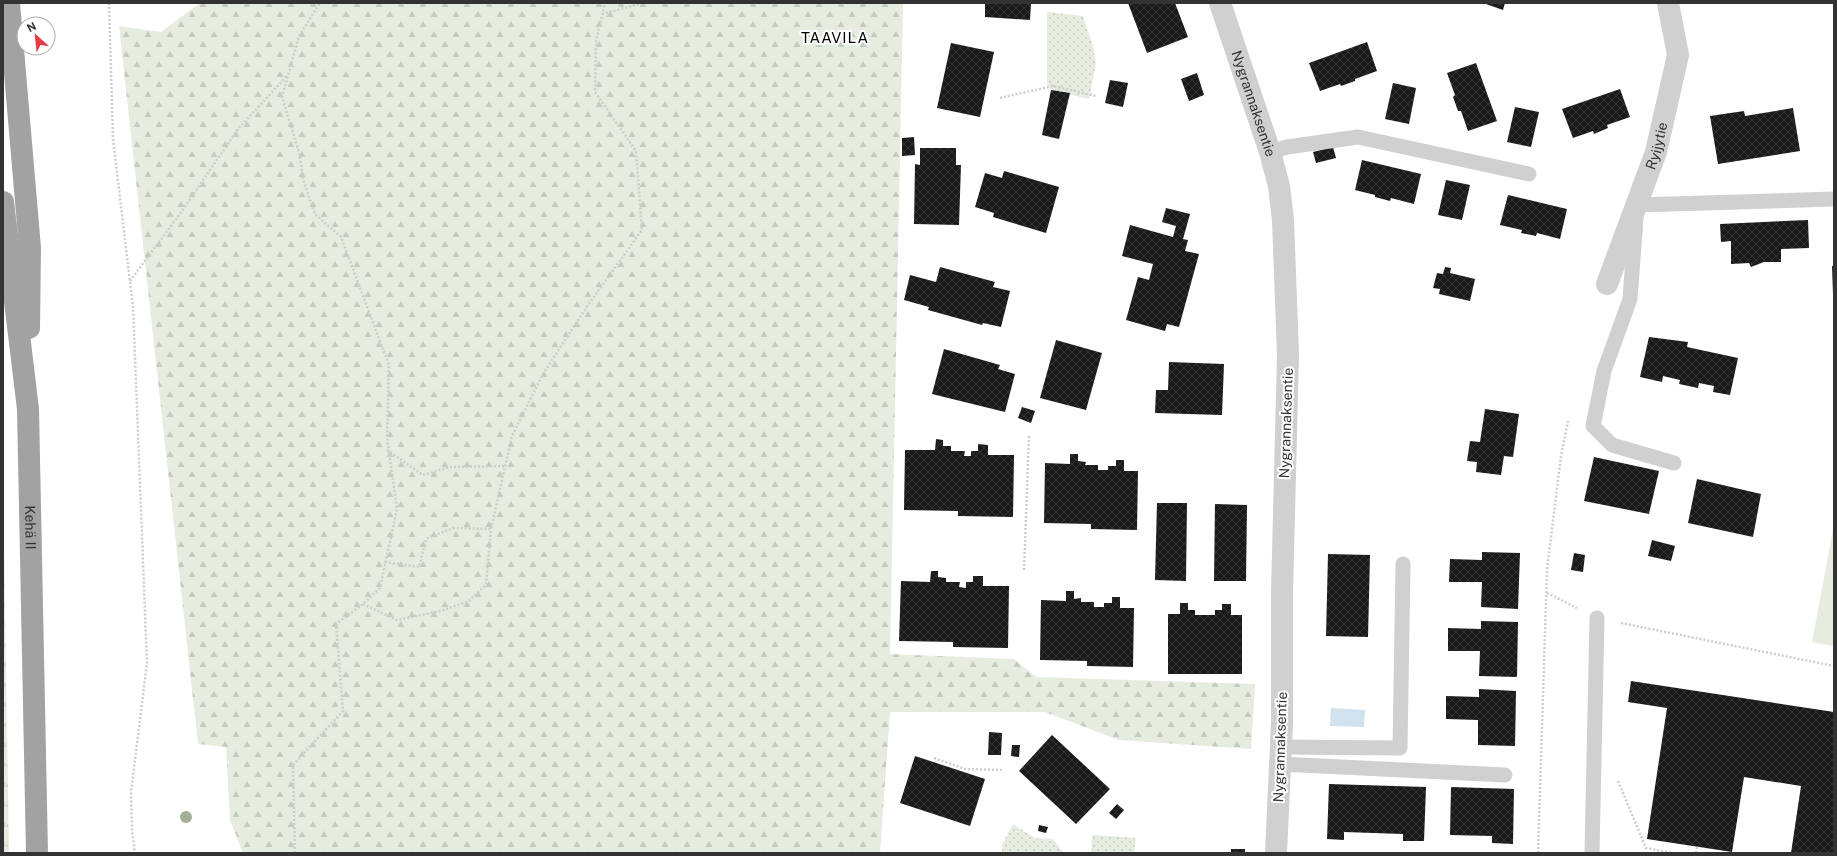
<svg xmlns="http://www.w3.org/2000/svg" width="1837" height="856" font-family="'Public Sans',sans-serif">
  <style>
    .grass { fill: url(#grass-tufts) }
    .forest { fill: url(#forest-firs) }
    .park { fill: url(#park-dots) }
    .garden { fill: #e6ecdf }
    .water { fill: #cfe2ee }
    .building { fill: url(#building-cross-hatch) }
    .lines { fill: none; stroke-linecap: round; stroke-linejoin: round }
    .path { stroke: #cdcdcd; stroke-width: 2.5; stroke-dasharray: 2 2; stroke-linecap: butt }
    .service { stroke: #d0d0d0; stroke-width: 15 }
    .minor { stroke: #d0d0d0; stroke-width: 22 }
    .trunk { stroke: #a2a2a2; stroke-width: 22 }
    .tree { fill: #a2b095 }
    .labels { text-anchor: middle; stroke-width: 4; stroke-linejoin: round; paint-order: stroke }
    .street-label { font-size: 14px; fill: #333; stroke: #fff }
    .neighbourhood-label { font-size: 15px; letter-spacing: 1px; fill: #000; stroke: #fff }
  </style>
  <defs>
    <pattern id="grass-tufts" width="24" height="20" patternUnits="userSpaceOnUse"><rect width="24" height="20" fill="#e6ecdf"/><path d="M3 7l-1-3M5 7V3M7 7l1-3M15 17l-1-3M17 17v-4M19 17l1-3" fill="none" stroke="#c6cbc0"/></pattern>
    <pattern id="forest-firs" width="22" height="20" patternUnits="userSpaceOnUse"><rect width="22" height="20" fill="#e6ecdf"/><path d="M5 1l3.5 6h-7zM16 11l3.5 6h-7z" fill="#c6cbc0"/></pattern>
    <pattern id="park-dots" width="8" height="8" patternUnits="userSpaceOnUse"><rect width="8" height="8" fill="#e6ecdf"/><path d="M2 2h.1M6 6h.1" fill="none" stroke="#c6cbc0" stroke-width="1.8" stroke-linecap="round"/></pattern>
    <pattern id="building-cross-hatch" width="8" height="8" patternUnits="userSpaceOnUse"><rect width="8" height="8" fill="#1a1a1a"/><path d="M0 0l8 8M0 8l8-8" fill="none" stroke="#333"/></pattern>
  </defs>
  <rect width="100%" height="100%" fill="#fff"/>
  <polygon class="grass" points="3,487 9,853 3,853"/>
  <polygon class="forest" points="200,3 903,3 890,654 1014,659 1036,677 1255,684 1251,749 1119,740 1045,712 890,712 880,853 243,853 230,820 226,747 198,744 119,26 161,32"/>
  <g class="park">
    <polygon points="1047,12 1083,16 1093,46 1096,64 1089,99 1051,90 1047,85"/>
    <polygon points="1013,824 1035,838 1053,839 1063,852 1067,853 1002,853 1002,845"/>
    <polygon points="1092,835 1136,838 1134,853 1091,853"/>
  </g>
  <polygon class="garden" points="1834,524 1834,646 1812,642"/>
  <polygon class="water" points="1331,708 1365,710 1364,727 1330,726"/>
  <g class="building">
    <polygon points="985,3 1031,3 1030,20 985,17"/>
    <polygon points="1128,3 1175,3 1188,37 1147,53"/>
    <polygon points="1483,3 1505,3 1503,10"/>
    <polygon points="1367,42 1377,71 1355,79 1355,81 1341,86 1340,84 1320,91 1309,63"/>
    <polygon points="951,43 994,52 980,117 937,108"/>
    <polygon points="1476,63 1497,121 1468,131 1461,111 1458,111 1453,97 1455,95 1447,73"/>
    <polygon points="1197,73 1204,95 1189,101 1181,79"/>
    <polygon points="1110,80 1128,83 1123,107 1105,103"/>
    <polygon points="1393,83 1416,88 1409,124 1385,119"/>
    <polygon points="1620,89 1630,117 1607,125 1608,128 1594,134 1593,131 1573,138 1562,109"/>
    <polygon points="1051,90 1070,93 1059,139 1042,135"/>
    <polygon points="1515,107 1539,112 1531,147 1507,142"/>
    <polygon points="1793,108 1800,151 1718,164 1710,116 1744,111 1745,116"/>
    <polygon points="914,137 915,155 902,156 902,138"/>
    <polygon points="1333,147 1336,158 1316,163 1313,152"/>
    <polygon points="920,148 956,148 956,165 961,165 959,225 914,224 915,164 920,165"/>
    <polygon points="1362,160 1421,174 1414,204 1391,198 1390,201 1375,197 1375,195 1355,190"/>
    <polygon points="1004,171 1059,187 1046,233 993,217 994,213 975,207 985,173 1002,178"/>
    <polygon points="1446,180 1470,185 1462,220 1438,215"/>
    <polygon points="1508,195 1567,209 1560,239 1537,233 1536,236 1521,233 1522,230 1500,225"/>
    <polygon points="1166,208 1190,214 1183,239 1188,240 1185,251 1199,254 1179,327 1167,324 1165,331 1126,320 1138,277 1149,280 1153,264 1122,256 1130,225 1173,237 1176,226 1162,222"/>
    <polygon points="1808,220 1809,248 1781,249 1781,262 1764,262 1751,267 1749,263 1731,264 1731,241 1721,242 1720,224"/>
    <polygon points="1832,266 1834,266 1834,294 1833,294"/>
    <polygon points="940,267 995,282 993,287 1010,291 1001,327 983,323 982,325 928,310 929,307 904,300 910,275 936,282"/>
    <polygon points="1445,267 1451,268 1450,273 1475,279 1470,301 1439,294 1440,289 1433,288 1437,273 1443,274"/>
    <polygon points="1649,337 1688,342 1687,347 1738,358 1730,395 1713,392 1714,386 1699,383 1698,388 1679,384 1680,380 1663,376 1662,382 1640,377"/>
    <polygon points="1056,340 1102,353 1086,410 1040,398"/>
    <polygon points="944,349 1000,365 998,369 1015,374 1005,412 932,394"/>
    <polygon points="1169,362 1224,364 1222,415 1155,413 1156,390 1168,390"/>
    <polygon points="1022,407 1035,411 1031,423 1018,418"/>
    <polygon points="1485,409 1519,414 1513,457 1504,456 1501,475 1476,472 1477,462 1467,461 1470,441 1480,442"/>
    <polygon points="936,439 943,440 943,446 951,446 951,451 965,451 964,456 971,456 971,451 978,451 978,444 988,445 988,455 1014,455 1013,517 958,516 958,511 904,510 905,450 935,450"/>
    <polygon points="1070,454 1078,454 1078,461 1086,462 1085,465 1098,465 1098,470 1108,470 1108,466 1116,466 1116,460 1124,460 1124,471 1138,471 1137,530 1091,529 1091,524 1044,523 1045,463 1070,464"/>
    <polygon points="1594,457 1659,471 1649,514 1584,501"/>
    <polygon points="1697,479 1761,494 1753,537 1688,523"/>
    <polygon points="1157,503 1187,503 1186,581 1155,580"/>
    <polygon points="1215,504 1247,505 1246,581 1214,581"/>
    <polygon points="1652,540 1675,546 1671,561 1648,556"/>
    <polygon points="1482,552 1520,553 1518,609 1481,607 1482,582 1449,582 1450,559 1482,560"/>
    <polygon points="1574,553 1585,555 1583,572 1571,570"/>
    <polygon points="1328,554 1370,555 1368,637 1326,636"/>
    <polygon points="931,571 938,571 938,577 946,578 946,582 960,582 959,587 966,588 966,582 973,582 973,576 983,576 983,586 1009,586 1008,648 953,647 953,642 899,641 901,581 930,582"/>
    <polygon points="1066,591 1074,591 1074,599 1081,598 1081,602 1094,602 1094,607 1104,607 1104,603 1112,603 1112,597 1120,597 1120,608 1134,608 1133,667 1087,666 1087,661 1040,660 1041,600 1066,601"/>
    <polygon points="1180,603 1188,603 1188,610 1195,610 1195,615 1215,615 1215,610 1222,610 1222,604 1231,604 1231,615 1242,615 1242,674 1168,674 1168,614 1180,614"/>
    <polygon points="1481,621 1518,622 1517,677 1479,676 1480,651 1448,651 1448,628 1481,629"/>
    <polygon points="1631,681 1834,712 1834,853 1791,853 1801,786 1744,777 1732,852 1647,839 1667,708 1628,702"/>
    <polygon points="1479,689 1516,691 1515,746 1478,745 1478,720 1446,719 1446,696 1479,697"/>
    <polygon points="989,732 1002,733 1001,755 988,755"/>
    <polygon points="1052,735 1110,789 1076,824 1019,771"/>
    <polygon points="1012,745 1020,745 1019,757 1011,756"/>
    <polygon points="915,756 985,779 970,826 900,803"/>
    <polygon points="1329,784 1426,787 1424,841 1403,841 1403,834 1344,832 1344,840 1327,839"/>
    <polygon points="1451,787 1514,789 1513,844 1492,843 1492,836 1450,835"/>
    <polygon points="1117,804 1124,810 1116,819 1109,813"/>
    <polygon points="1039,825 1048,827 1046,833 1038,831"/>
    <rect x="1231" y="849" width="14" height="4"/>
  </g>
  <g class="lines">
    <g class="path">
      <polyline points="109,3 113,139 133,307 147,663 131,792 132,830 135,853"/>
      <polyline points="602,14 643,3"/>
      <polyline points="1000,98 1053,86 1096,96"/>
      <polyline points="130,281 182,211 238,129 287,76"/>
      <polyline points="387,450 423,475 450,467 505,466"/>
      <polyline points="385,562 419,567 426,539 453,528 490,529"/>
      <polyline points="1024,570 1029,436"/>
      <polyline points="1547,593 1577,608"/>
      <polyline points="363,604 397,620 441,611 469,601 486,585 491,529 512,436 543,374 586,308 642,230 636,151 595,92 596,41 605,3"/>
      <polyline points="1621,623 1834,666"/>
      <polyline points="934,758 965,769 1004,770"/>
      <polyline points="1618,781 1646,848 1672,853"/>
      <polyline points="295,853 293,765 343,711 336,624 363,604 380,588 397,509 387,438 389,365 341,237 315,214 303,179 299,152 282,97 299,36 320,3"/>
      <polyline points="1538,853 1547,570 1561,456 1568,421"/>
      <polyline points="1696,853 1697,847"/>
    </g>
    <g class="service">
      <polyline points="1270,152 1287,147 1358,137 1529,174"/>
      <polyline points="1674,463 1612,445 1593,426 1604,371 1630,299 1637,205 1834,199"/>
      <polyline points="1281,747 1400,748 1403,564"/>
      <polyline points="1280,764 1505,775"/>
      <polyline points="1592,853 1597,618"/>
    </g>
    <g class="minor">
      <path id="s1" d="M1220 3 1270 152 1279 186 1283 220 1288 355 1282 593V723L1276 853"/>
      <path id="s2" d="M1607 284 1656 152 1678 55 1668 3"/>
    </g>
    <g class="trunk">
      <polyline points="9,3 30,248 29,328"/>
      <path id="s3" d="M3 202 28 409 37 853"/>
    </g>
  </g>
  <circle class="tree" cx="186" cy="817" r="6"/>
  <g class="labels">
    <g class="street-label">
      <text dy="5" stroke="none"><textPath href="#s1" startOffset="106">Nygrannaksentie</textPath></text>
      <text dy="5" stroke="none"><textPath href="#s2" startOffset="147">Ryijytie</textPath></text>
      <text transform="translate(1286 423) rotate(-88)" y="5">Nygrannaksentie</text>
      <text dy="5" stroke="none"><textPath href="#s3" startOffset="327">Kehä II</textPath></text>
      <text transform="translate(1280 747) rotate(-88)" y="5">Nygrannaksentie</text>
    </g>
    <g class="neighbourhood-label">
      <text x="835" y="43">TAAVILA</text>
    </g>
  </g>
  <rect width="1837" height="856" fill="none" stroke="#333333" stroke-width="8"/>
  <g transform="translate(36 36) rotate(333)"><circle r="19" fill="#ffffff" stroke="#adadad"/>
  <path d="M0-3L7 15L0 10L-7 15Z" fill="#e63946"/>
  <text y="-6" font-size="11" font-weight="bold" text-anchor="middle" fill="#333333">N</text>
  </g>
</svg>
